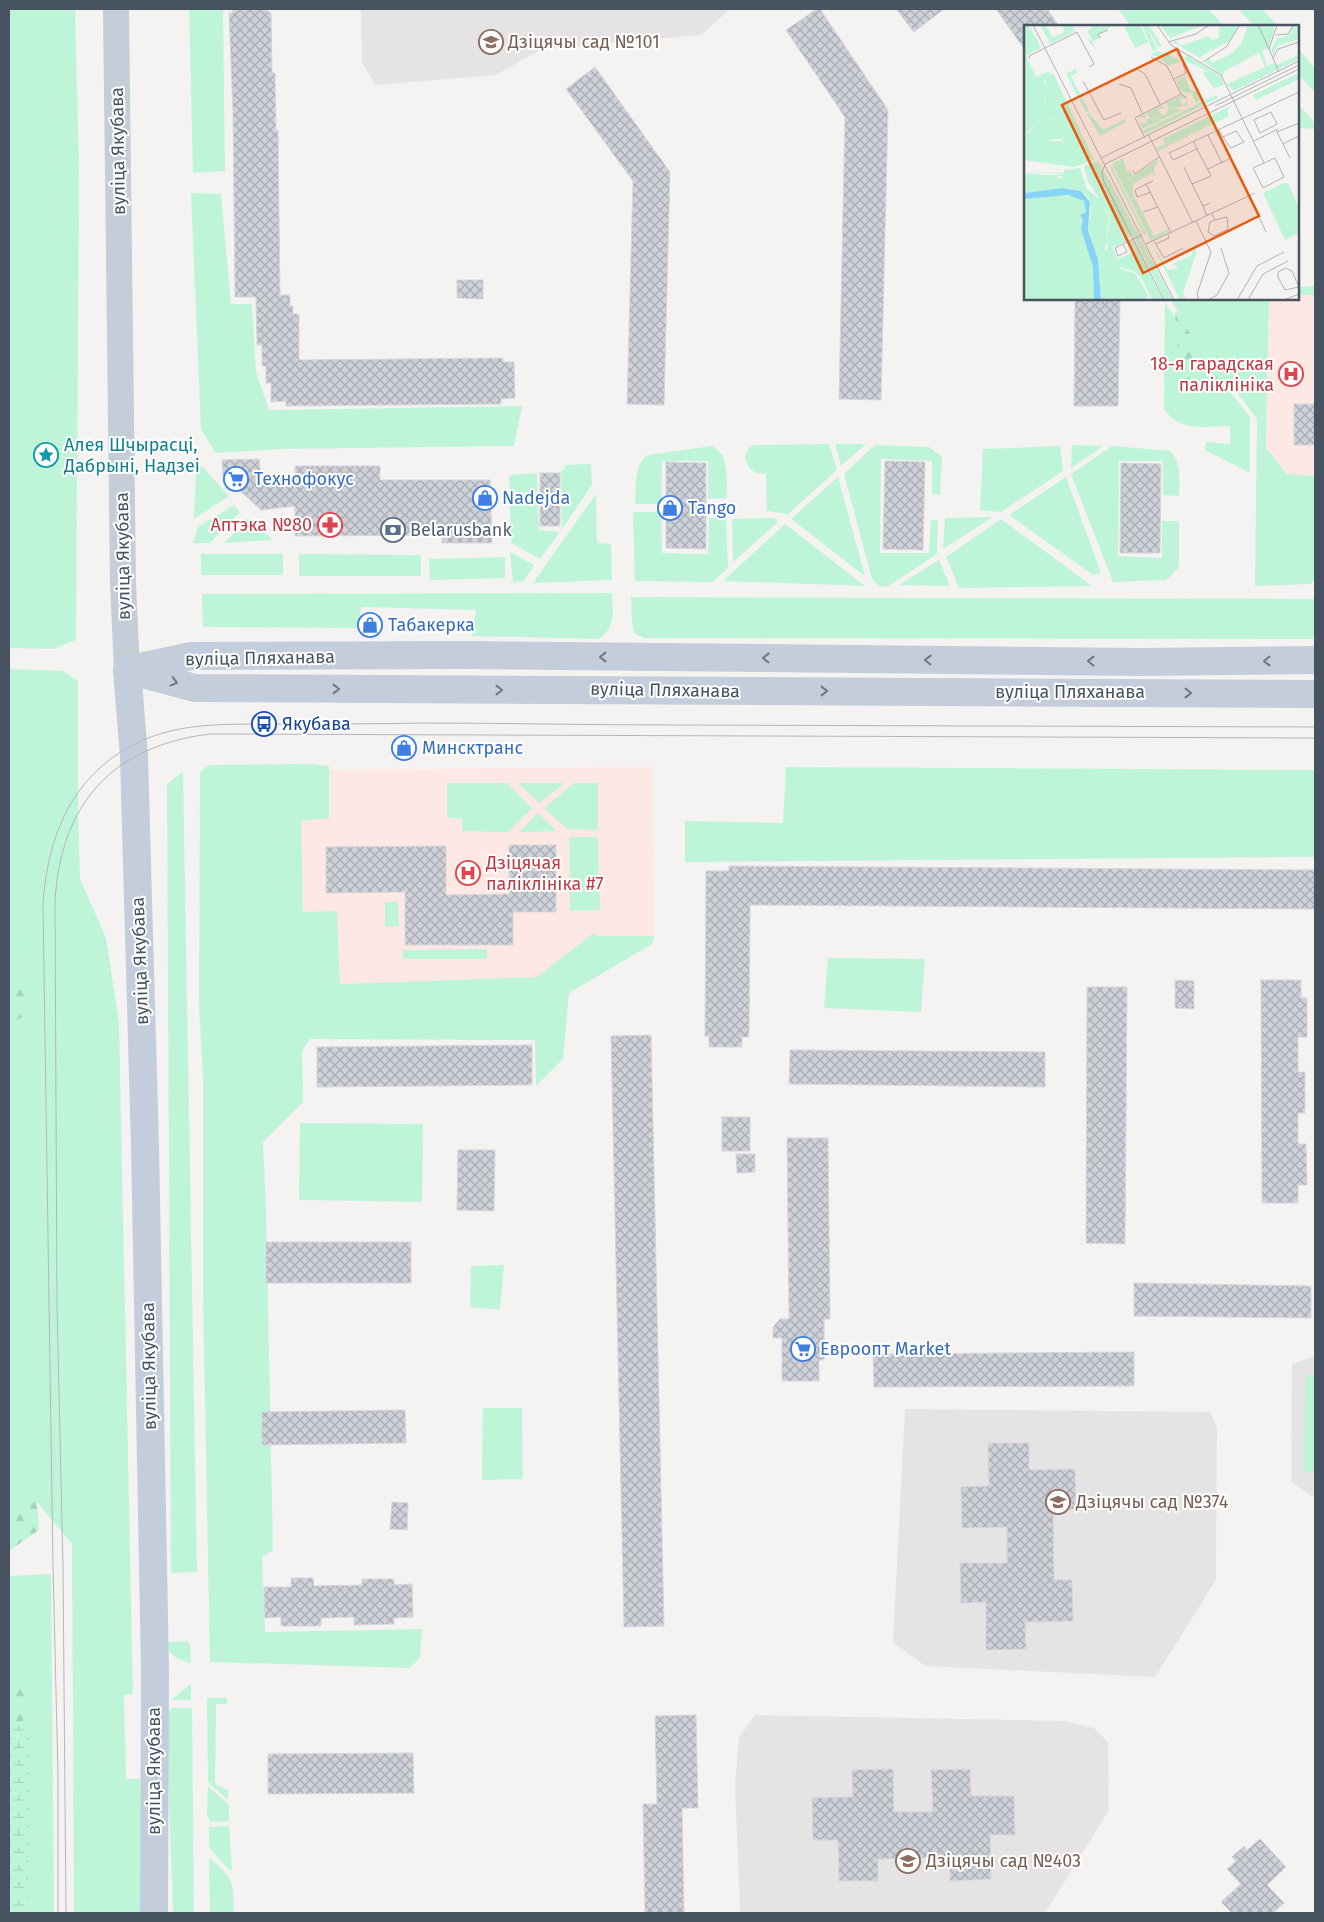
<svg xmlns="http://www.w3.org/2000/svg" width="1324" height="1922" font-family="'Fira Sans',sans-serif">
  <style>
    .education { fill: #e6e3e4 }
    .medical { fill: #fee8e3 }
    .green { fill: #bef5d8 }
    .forest { fill: url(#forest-firs) }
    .wetland { fill: url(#wetland-marsh) }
    .building { fill: url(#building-cross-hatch); stroke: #d6d7de }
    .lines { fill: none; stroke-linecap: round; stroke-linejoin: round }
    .tertiary { stroke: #c5cdd8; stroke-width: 26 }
    .secondary { stroke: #c4cddc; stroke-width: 28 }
    .tram { stroke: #b4b6bd; stroke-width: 1 }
    .oneway { stroke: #6d7887 }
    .labels { text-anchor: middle; stroke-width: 4; stroke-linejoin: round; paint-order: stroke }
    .education-label { font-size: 18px; fill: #785e54; stroke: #fff; text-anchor: start }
    .street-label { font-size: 18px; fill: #485362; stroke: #fff }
    .health-label { font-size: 18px; fill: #be3a42; stroke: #fff; text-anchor: end }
    .culture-label { font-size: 18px; fill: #0d838f; stroke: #fff; text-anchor: start }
    .shop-label { font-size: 18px; fill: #366cbe; stroke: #fff; text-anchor: start }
    .service-label { font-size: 18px; fill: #4e5e75; stroke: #fff; text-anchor: start }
    .transit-label { font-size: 18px; fill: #164399; stroke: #fff; text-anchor: start }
    .inset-road { fill: none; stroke: #b0b2b8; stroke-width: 1 }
    .view { fill: #e8590c; fill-opacity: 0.15; stroke: #e8590c; stroke-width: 2.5 }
    .inset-edge { fill: none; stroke: #485362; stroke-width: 2.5 }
  </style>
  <defs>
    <pattern id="forest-firs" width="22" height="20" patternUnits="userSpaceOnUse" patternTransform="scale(1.25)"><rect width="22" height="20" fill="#bef5d8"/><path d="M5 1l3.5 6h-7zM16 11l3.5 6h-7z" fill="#a5d4bc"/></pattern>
    <pattern id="wetland-marsh" width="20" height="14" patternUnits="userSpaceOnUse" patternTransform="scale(1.25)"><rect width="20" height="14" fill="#bef5d8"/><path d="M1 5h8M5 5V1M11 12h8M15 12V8" fill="none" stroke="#a5d4bc"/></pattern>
    <pattern id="building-cross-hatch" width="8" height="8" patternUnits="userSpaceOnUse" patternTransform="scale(1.25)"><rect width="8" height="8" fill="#ced1d8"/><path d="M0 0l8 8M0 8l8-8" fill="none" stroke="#a9acb3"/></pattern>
  </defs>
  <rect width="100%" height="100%" fill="#f5f2f2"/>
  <g class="education">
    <polygon points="361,9 730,9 701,35 542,49 496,75 375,85 362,62"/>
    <polygon points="1315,1356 1315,1498 1291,1482 1292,1364"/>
    <polygon points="905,1409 1210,1412 1217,1427 1216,1580 1155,1677 925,1666 893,1642"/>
    <polygon points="755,1715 1065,1721 1094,1728 1108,1742 1109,1810 1045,1913 740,1913 735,1784 739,1738"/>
  </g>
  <g class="medical">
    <polygon points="1298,295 1315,295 1315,556 1266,448 1269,299 1298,299"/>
    <polygon points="652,767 654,936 596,936 537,981 335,986 284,927 284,821 326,770"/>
  </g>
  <g class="green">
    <polygon points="9,9 75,9 79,170 76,640 53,649 9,648"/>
    <polygon points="189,9 223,9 225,171 193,173"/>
    <polygon points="1118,9 1208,9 1224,26 1131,26"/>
    <polygon points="1238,9 1262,9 1278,26 1254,26"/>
    <polygon points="1298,48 1315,68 1315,93 1298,74"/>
    <polygon points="1298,104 1315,123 1315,129 1298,128"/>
    <polygon points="191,193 221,194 231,304 252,304 256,372 269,410 522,406 514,446 280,449 216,453 201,430"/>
    <polygon points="1315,286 1315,295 1298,295 1298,287"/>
    <polygon points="1170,299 1269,299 1266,448 1287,474 1315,476 1315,579 1311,584 1255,586 1257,419 1233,387 1228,387 1175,312 1178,311"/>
    <path d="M1165 303 1208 364 1250 417V473L1205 450 1206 442 1230 444V426C1205 426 1178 433 1164 408Z"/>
    <path d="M829 444 837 470 788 514 767 511 766 474C753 473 748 470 745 456L749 448 754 445Z"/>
    <polygon points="835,444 866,444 841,466"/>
    <polygon points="875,445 929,447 942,457 940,495 932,494 932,461 881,459 880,553 929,553 931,520 938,520 937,554 887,587 879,586 872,579 844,474"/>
    <polygon points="1072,445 1103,446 1071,468"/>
    <path d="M712 446C730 454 726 481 727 498L708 499V461H662L661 504H635C636 490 634 462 648 455Z"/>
    <polygon points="1060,446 1063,471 1001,512 980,510 983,449"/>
    <path d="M1112 446 1170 451C1182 463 1179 480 1179 496L1163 495V461H1119L1118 556 1162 558V521H1179V567L1166 580 1113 582 1071 474Z"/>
    <polygon points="591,464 592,485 562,529 561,470 564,470 565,465"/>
    <polygon points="202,466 229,496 194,519 196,469"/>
    <polygon points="537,473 539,530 560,532 540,559 511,543 509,478 511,475"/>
    <polygon points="838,477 865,576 791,519"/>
    <polygon points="1066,477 1101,573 1093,575 1009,515"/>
    <polygon points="596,494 597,543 611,544 612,580 533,583"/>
    <polygon points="234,505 240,512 210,543 193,543 198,527"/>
    <polygon points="633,512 661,512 662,553 708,554 709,518 726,518 728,568 712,582 635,581"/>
    <polygon points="993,517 943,549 945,518"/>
    <polygon points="249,518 273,540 224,543"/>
    <polygon points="774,518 778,522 733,562 732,519"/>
    <polygon points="1001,519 1092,586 959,588 946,557"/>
    <polygon points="785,524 865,586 723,581"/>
    <polygon points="510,552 534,565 524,581 513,582"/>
    <rect x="201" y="554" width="82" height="21"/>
    <polygon points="299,554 421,555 421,576 299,576"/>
    <polygon points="505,557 505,578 430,580 429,559"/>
    <polygon points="939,560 950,586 899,585"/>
    <path d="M612 593C613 612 616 628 598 639L472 636 476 610 362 607 356 628 203 627 202 594Z"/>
    <polygon points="631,597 1315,599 1315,639 644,638 634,633 632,623"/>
    <polygon points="9,669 63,671 78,681 78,814 80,879 106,938 119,1022 133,1694 124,1695 126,1779 140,1779 142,1913 74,1913 72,1544 37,1502 9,1501"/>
    <polygon points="312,764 329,766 329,818 301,821 303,912 337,911 340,984 537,977 592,934 596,934 597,936 654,936 652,944 569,993 563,1059 536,1086 535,1040 310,1039 302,1051 303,1102 263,1142 266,1208 273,1550 262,1557 265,1632 422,1629 420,1657 410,1668 210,1662 203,1298 203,1076 199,1007 200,772 209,765"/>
    <polygon points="786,767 1315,770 1315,857 685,862 685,821 783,823"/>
    <polygon points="183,771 197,1572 171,1573 167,784"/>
    <polygon points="447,783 507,783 532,808 509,832 462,831 462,818 447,818"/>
    <polygon points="518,783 565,783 539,803"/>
    <polygon points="574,783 598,783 598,830 567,829 544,808"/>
    <polygon points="538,813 557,831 519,832"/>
    <polygon points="569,837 598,837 600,910 570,911"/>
    <polygon points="385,902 398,902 399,926 385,927"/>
    <polygon points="487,949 487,959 403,959 403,950"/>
    <polygon points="828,958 925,959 921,1012 824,1008"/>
    <polygon points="300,1123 423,1124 422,1202 299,1200"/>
    <polygon points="504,1265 500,1310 470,1307 471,1266"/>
    <polygon points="1306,1375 1315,1375 1315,1472 1303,1471"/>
    <polygon points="483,1408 522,1408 523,1479 482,1480"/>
    <polygon points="51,1574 54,1913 9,1913 9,1576"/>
    <path d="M187 1641 190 1645 191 1663C179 1660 167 1655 167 1642Z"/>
    <polygon points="191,1684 191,1700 171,1700"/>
    <polygon points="207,1698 227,1698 227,1704 216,1704 215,1784 228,1790 228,1800 208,1782"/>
    <polygon points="172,1708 192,1708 194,1913 173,1913 166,1714"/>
    <polygon points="208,1786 229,1805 229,1821 210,1822 207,1815"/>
    <polygon points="229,1826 232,1870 229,1870 209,1847 209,1827"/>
    <path d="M209 1857C234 1881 233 1878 234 1913H210Z"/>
  </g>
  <g class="forest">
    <polygon points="1175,312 1228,387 1181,389"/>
    <polygon points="9,969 27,986 28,1005 24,1017 9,1023"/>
    <polygon points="9,1500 37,1502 39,1530 9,1551"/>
    <path d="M12 1684 25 1691C29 1715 31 1718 9 1731V1687Z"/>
  </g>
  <polygon class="wetland" points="24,1723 29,1729 28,1913 9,1913 9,1731"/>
  <g class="building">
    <polygon points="233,9 268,9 268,12 271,12 272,73 275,73 276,130 278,130 280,295 290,295 290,306 293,306 293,314 299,314 299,360 503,358 503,362 514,362 515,398 501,399 501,404 286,406 286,401 271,402 271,383 266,383 266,366 262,366 262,345 257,345 256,297 235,297 233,112 229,13 233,13"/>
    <polygon points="817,9 820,9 888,110 881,400 839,399 845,117 786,30"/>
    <polygon points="896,9 944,9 914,32"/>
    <polygon points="996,9 1047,9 1059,26 1025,26 1025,50"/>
    <polygon points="595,67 670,172 664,405 627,404 633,181 566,89"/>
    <polygon points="457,280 483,280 483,299 457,298"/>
    <polygon points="1075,299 1120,299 1118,406 1074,406"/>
    <rect x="1294" y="404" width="21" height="41"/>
    <polygon points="259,459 261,479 295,476 295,466 380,466 380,480 490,480 492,543 442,543 442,535 295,536 295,506 261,510 223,475 222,460"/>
    <polygon points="885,461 925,462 923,550 883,549"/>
    <polygon points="666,462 706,463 706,549 666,548"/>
    <polygon points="1121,463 1161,464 1160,553 1120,553"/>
    <rect x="540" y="473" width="20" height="53"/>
    <polygon points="509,845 556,845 556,912 513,912 513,945 405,945 405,892 326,893 326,847 446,846 446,895 509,894"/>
    <polygon points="729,866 1315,870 1315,909 750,905 749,1037 742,1037 742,1047 709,1047 709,1036 705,1036 706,871 729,871"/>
    <polygon points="1175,980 1194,981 1194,1009 1175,1008"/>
    <polygon points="1261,980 1301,980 1301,998 1307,998 1307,1037 1298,1037 1298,1072 1305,1072 1305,1113 1298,1113 1298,1144 1306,1144 1307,1185 1298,1185 1298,1203 1262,1203"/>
    <polygon points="1087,987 1127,987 1125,1244 1086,1243"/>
    <polygon points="651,1035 664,1626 624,1627 611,1036"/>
    <polygon points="532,1045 532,1085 317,1087 317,1047"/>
    <polygon points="790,1050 1045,1052 1045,1087 789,1084"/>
    <rect x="722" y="1117" width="28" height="34"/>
    <polygon points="787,1138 828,1138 830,1319 824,1319 824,1360 819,1360 819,1381 782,1381 782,1338 773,1338 773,1327 780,1319 789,1319"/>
    <polygon points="458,1150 495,1150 494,1211 457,1210"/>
    <polygon points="736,1154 755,1154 755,1172 737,1173"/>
    <rect x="266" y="1242" width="145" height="41"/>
    <polygon points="1134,1283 1311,1286 1311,1318 1134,1316"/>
    <polygon points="1134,1352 1134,1386 874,1387 873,1354"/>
    <polygon points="405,1410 406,1443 262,1445 262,1412"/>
    <polygon points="988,1443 1029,1443 1029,1470 1075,1469 1076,1509 1053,1510 1054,1580 1072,1580 1073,1621 1025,1622 1026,1649 986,1650 986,1602 961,1603 960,1563 1007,1563 1007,1527 962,1528 961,1487 989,1486"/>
    <polygon points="392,1502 408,1503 407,1530 390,1529"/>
    <polygon points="291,1578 313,1578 314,1586 362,1585 362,1579 394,1579 394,1585 412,1584 413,1617 394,1618 394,1624 354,1625 354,1617 321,1618 321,1626 281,1626 281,1617 265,1618 264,1587 291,1587"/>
    <polygon points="696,1715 698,1808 682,1808 684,1913 645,1913 643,1804 657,1804 655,1716"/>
    <polygon points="413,1753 414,1793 268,1794 268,1754"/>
    <polygon points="893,1769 894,1812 933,1812 931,1770 970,1769 971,1796 1014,1796 1015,1835 990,1835 991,1879 950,1881 950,1857 878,1859 878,1881 839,1881 838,1840 813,1840 812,1798 853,1797 852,1770"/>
    <polygon points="1260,1839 1286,1867 1267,1885 1284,1903 1273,1913 1232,1913 1221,1902 1241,1884 1227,1869 1236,1861 1232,1857 1244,1846 1247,1850"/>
  </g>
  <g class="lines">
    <polyline class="tertiary" points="116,9 123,584 127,670"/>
    <g class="secondary">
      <polyline points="131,669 191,656 463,655 1139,662 1315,660"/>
      <polyline points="127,670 134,757 145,1146 155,1671 154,1913"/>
      <polyline points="127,670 195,688 1315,694"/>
    </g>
    <g class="tram">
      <path d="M58 1913V1774L53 1567 43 903C48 835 72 776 135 744 182 720 234 725 285 724 331 724 377 724 423 723 506 723 589 725 672 725 886 726 1101 726 1315 727"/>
      <path d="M66 1913 63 1567 57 1305 55 902C60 804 113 745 211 734L1315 738"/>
    </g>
  </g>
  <defs><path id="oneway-chevron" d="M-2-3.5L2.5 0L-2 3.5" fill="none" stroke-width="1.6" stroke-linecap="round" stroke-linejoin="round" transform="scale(1.25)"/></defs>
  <g class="oneway">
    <use href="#oneway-chevron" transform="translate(603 657) rotate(180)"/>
    <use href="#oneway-chevron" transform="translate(766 658) rotate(-179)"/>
    <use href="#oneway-chevron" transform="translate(928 660) rotate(-179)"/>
    <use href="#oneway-chevron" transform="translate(1091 661) rotate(-179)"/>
    <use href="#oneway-chevron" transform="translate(1267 661) rotate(180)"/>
    <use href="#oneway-chevron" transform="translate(174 682) rotate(15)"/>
    <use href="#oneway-chevron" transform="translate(336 689)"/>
    <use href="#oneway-chevron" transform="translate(499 690)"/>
    <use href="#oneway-chevron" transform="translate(824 691)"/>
    <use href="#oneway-chevron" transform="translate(1188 693)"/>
  </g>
  <defs>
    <symbol id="school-ring" viewBox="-11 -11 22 22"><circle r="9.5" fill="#fff" stroke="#8d6e63" stroke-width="1.5"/><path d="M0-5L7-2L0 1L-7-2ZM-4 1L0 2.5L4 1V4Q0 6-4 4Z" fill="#8d6e63"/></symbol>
    <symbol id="hospital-ring" viewBox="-11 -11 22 22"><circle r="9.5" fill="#fff" stroke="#e0444e" stroke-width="1.5"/><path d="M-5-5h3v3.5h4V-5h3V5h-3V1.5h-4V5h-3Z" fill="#e0444e"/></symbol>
    <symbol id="sight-ring" viewBox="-11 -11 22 22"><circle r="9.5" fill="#fff" stroke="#0f9aa8" stroke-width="1.5"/><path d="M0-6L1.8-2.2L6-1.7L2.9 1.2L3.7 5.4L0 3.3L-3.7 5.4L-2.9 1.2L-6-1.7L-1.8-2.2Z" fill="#0f9aa8"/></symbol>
    <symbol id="supermarket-ring" viewBox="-11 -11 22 22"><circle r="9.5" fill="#fff" stroke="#3f7fe0" stroke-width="1.5"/><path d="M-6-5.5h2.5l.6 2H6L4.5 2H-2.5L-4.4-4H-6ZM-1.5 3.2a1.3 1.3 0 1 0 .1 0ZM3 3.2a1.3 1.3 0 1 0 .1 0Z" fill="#3f7fe0"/></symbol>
    <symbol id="shop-ring" viewBox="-11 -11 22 22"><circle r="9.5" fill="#fff" stroke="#3f7fe0" stroke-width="1.5"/><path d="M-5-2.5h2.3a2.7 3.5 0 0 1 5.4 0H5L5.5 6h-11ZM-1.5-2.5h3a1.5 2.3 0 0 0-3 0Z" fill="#3f7fe0"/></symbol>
    <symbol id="pharmacy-ring" viewBox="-11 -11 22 22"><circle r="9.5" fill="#fff" stroke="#e0444e" stroke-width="1.5"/><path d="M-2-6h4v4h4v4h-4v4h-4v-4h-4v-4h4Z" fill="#e0444e"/></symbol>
    <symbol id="bank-ring" viewBox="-11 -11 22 22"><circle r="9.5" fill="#fff" stroke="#5c6f8a" stroke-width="1.5"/><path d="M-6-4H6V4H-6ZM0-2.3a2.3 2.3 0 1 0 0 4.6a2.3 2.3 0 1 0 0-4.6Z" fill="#5c6f8a"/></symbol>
    <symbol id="bus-ring" viewBox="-11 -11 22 22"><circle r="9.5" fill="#fff" stroke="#1a4fb4" stroke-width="1.5"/><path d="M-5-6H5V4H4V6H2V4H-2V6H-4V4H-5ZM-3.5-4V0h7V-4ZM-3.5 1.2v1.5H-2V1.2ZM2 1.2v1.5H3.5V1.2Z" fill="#1a4fb4"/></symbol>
  </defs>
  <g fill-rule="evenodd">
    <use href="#school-ring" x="477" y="28" width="28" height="28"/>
    <use href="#hospital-ring" x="1277" y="360" width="28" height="28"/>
    <use href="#sight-ring" x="32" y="441" width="28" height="28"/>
    <use href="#supermarket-ring" x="222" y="465" width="28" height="28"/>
    <use href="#shop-ring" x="471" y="484" width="28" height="28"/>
    <use href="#shop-ring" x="656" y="494" width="28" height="28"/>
    <use href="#pharmacy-ring" x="316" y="511" width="28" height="28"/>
    <use href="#bank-ring" x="379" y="516" width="28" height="28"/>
    <use href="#shop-ring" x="356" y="611" width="28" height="28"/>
    <use href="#bus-ring" x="250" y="710" width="28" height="28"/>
    <use href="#shop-ring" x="390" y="734" width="28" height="28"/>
    <use href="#hospital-ring" x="454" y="859" width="28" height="28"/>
    <use href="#supermarket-ring" x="789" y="1335" width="28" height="28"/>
    <use href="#school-ring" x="1044" y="1488" width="28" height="28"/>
    <use href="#school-ring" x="894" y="1847" width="28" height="28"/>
  </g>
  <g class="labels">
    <g class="education-label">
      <text x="508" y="48">Дзіцячы сад №101</text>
      <text x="1076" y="1508">Дзіцячы сад №374</text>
      <text x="926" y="1867">Дзіцячы сад №403</text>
    </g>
    <g class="street-label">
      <text transform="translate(118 151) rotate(-91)" y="6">вуліца Якубава</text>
      <text transform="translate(123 556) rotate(-91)" y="6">вуліца Якубава</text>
      <text transform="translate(260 658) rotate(-1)" y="6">вуліца Пляханава</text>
      <text transform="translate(665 690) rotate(1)" y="6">вуліца Пляханава</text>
      <text x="1070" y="698">вуліца Пляханава</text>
      <text transform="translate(140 961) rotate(-92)" y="6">вуліца Якубава</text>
      <text transform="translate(149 1366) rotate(-91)" y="6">вуліца Якубава</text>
      <text transform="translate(154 1771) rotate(-90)" y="6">вуліца Якубава</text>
    </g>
    <g class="health-label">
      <text x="1274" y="370">18-я гарадская<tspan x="1274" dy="21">паліклініка</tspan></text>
      <text x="312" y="531">Аптэка №80</text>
      <text x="486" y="869" text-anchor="start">Дзіцячая<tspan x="486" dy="21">паліклініка #7</tspan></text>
    </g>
    <g class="culture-label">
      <text x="64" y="451">Алея Шчырасці,<tspan x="64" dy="21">Дабрыні, Надзеі</tspan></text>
    </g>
    <g class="shop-label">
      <text x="254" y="485">Технофокус</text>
      <text x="502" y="504">Nadejda</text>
      <text x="688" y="514">Tango</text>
      <text x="388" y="631">Табакерка</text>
      <text x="422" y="754">Минсктранс</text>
      <text x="820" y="1355">Евроопт Market</text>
    </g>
    <g class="service-label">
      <text x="410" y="536">Belarusbank</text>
    </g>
    <g class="transit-label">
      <text x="282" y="730">Якубава</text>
    </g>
  </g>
  <g transform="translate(1024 25)">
    <rect width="275" height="275" fill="#f5f2f2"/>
    <path d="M0 0H5L17 23 2 30 12 52 24 47 30 50 70 135 50 142 0 135ZM21 54 23 63 21 77 12 65ZM23 90 44 109V111L37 116H16L3 108ZM16 0H21L29 12 41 7 38 0H48L51 6 26 19ZM116 0 124 17 111 23 100 1ZM118 0H125L138 21 134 22 123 2 133 24 129 26ZM136 0H180L146 13ZM195 0H215L206 16 177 31 178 34 148 17 152 16 156 21 185 11 188 15 195 13ZM224 0H249L250 5 244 24 238 25 243 41 249 38 252 40 275 30V34L210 66 203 59 241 42 235 28 200 46 199 51 181 37 185 32 188 38 207 29 217 19ZM270 0H275V14L253 21 249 31 247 25 253 13 264 11ZM133 26 142 29 158 36 145 41 133 31 126 30ZM162 30 196 51 200 60 190 63 179 49 181 46 186 47 160 35ZM52 44 53 48 47 51 65 86 62 87 42 49ZM275 48V54L232 75 229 70ZM164 49 161 52 167 66H173L177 74 172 78 167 68 157 67 152 55ZM159 70 162 74 155 73 159 81 163 76 164 81 147 82 158 85 139 94 127 92 138 95 118 104 114 92 120 89 122 93 115 92V97L123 99 122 95 127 93 122 88 138 80 141 84 134 83 138 91 142 89 145 84 142 78 149 74 151 77 150 74ZM192 70 194 73 121 109 118 106ZM208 80 203 86 205 91 134 126 132 123 141 119 139 114ZM65 88 79 105 101 94 102 97 76 111 63 89ZM99 133 103 147 106 145 109 151 135 134 130 143 131 152 128 148 109 159V169L130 211 144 204 145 207 127 216 88 139ZM74 136 87 158 149 275H141L110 212 105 210 82 220 86 192 64 156 60 141ZM87 140 122 209 120 210 86 142ZM56 143 63 164 75 174 85 192 81 225 88 223 94 234 110 227 105 217 109 215 139 275H128L119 256 112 247 94 241 98 245 111 248 125 272 77 275 74 234 64 206 67 184 65 173 57 166 44 163 0 168V156L39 153 37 149 0 147 40 148V145ZM260 158H264L275 183V208L261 215 239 168ZM50 171 69 242 70 274 0 275V174ZM128 219 144 245 154 243 149 239 168 230 167 224 171 222 173 226 159 268 162 275H156Z" fill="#bef5d8" fill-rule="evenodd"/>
    <path d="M71 0 88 1 74 9 76 13 68 17 72 26 63 13 68 16 64 7 61 8ZM19 54 23 63 19 82 11 59 13 55 16 57ZM22 90 44 109 43 113 9 117 1 112ZM40 122 35 132 27 131 21 137 0 135V129ZM0 148 23 150H40L21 156H1ZM0 196 49 198 57 204 61 216 55 218 47 201 0 199ZM7 204 17 226 2 229 0 207ZM39 204 49 206 54 219 43 223ZM24 205H31L29 216 37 214 28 225ZM105 209 104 215 88 223 94 234 112 226 113 242 123 252 133 272 114 246 89 237 83 227 84 218ZM61 219 70 254 52 253 46 245 50 264 44 266 36 245V228ZM78 226 87 241 110 248 123 275H85L82 264 84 251 74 229ZM24 233 25 240 32 242 25 256 29 261 24 263 27 268 24 269 17 260 5 267 0 261 16 252 22 244 18 235Z" fill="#bef5d8"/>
    <path d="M23 170 50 171 60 176 62 185 61 189 56 190 59 194 57 204 49 198 0 196V174ZM114 230 124 250 104 238Z" fill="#bef5d8"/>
    <path d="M39 163 57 166 66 177 64 206 74 234 77 275H70L69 242 57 204 59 194 56 190 62 187 60 176 44 170 0 174V168Z" fill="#87d5f6"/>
    <path class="inset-road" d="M9 0 77 133M133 0 147 20 197 50 240 138M234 0 245 24M253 0 245 24 255 47M252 10 264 9 269 0M76 13 74 9 84 5M144 17 172 9 185 0M127 32 143 41 157 69 163 73M249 33 254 24 275 17M6 34 5 31 53 7 70 39 65 42M179 37 202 22 216 0M113 44 121 49 136 79M150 54 162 48 159 39M59 56 80 95 97 88M95 59 107 63 118 88M191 81 275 40M247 87 253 99 236 108 230 95ZM195 105 199 112 203 118 207 123 220 117 212 106 199 112M252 105 266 133M253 107 275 98M124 109 169 198M184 110 198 138M121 113 111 93 157 69M230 116 254 104M170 117 173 124 149 135 145 128 275 67M259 119 275 111M77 133 275 36M77 133 150 275M251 133 260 152 239 163 229 143ZM160 142 168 159 187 151 173 124M184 144 205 134M109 145 111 149 135 132M129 156 122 159 147 208M122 159 111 165 113 172 127 167M168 159 179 181M225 171 242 207M119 187 134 182M188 189 191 195 186 197 184 207 190 211 204 204 203 192 191 195M183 191 179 181 186 178M172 196 187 227 173 269 175 275M130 216 140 233 159 223M99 219 103 227 94 231 91 223 105 216 118 210M122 219 231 168M132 219 145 213 144 210M262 243 268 246 275 262 261 265 254 252V247ZM140 275 80 157 78 148 81 139 275 44M184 275 193 270 205 248 197 223M213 275 233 241 260 227M224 275 239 249 264 236M260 275 275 269"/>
    <path class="view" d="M153 24 235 191 119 248 38 80Z"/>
    <rect width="275" height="275" class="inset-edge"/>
  </g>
  <rect width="1324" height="1922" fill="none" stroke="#485362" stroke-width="20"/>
</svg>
